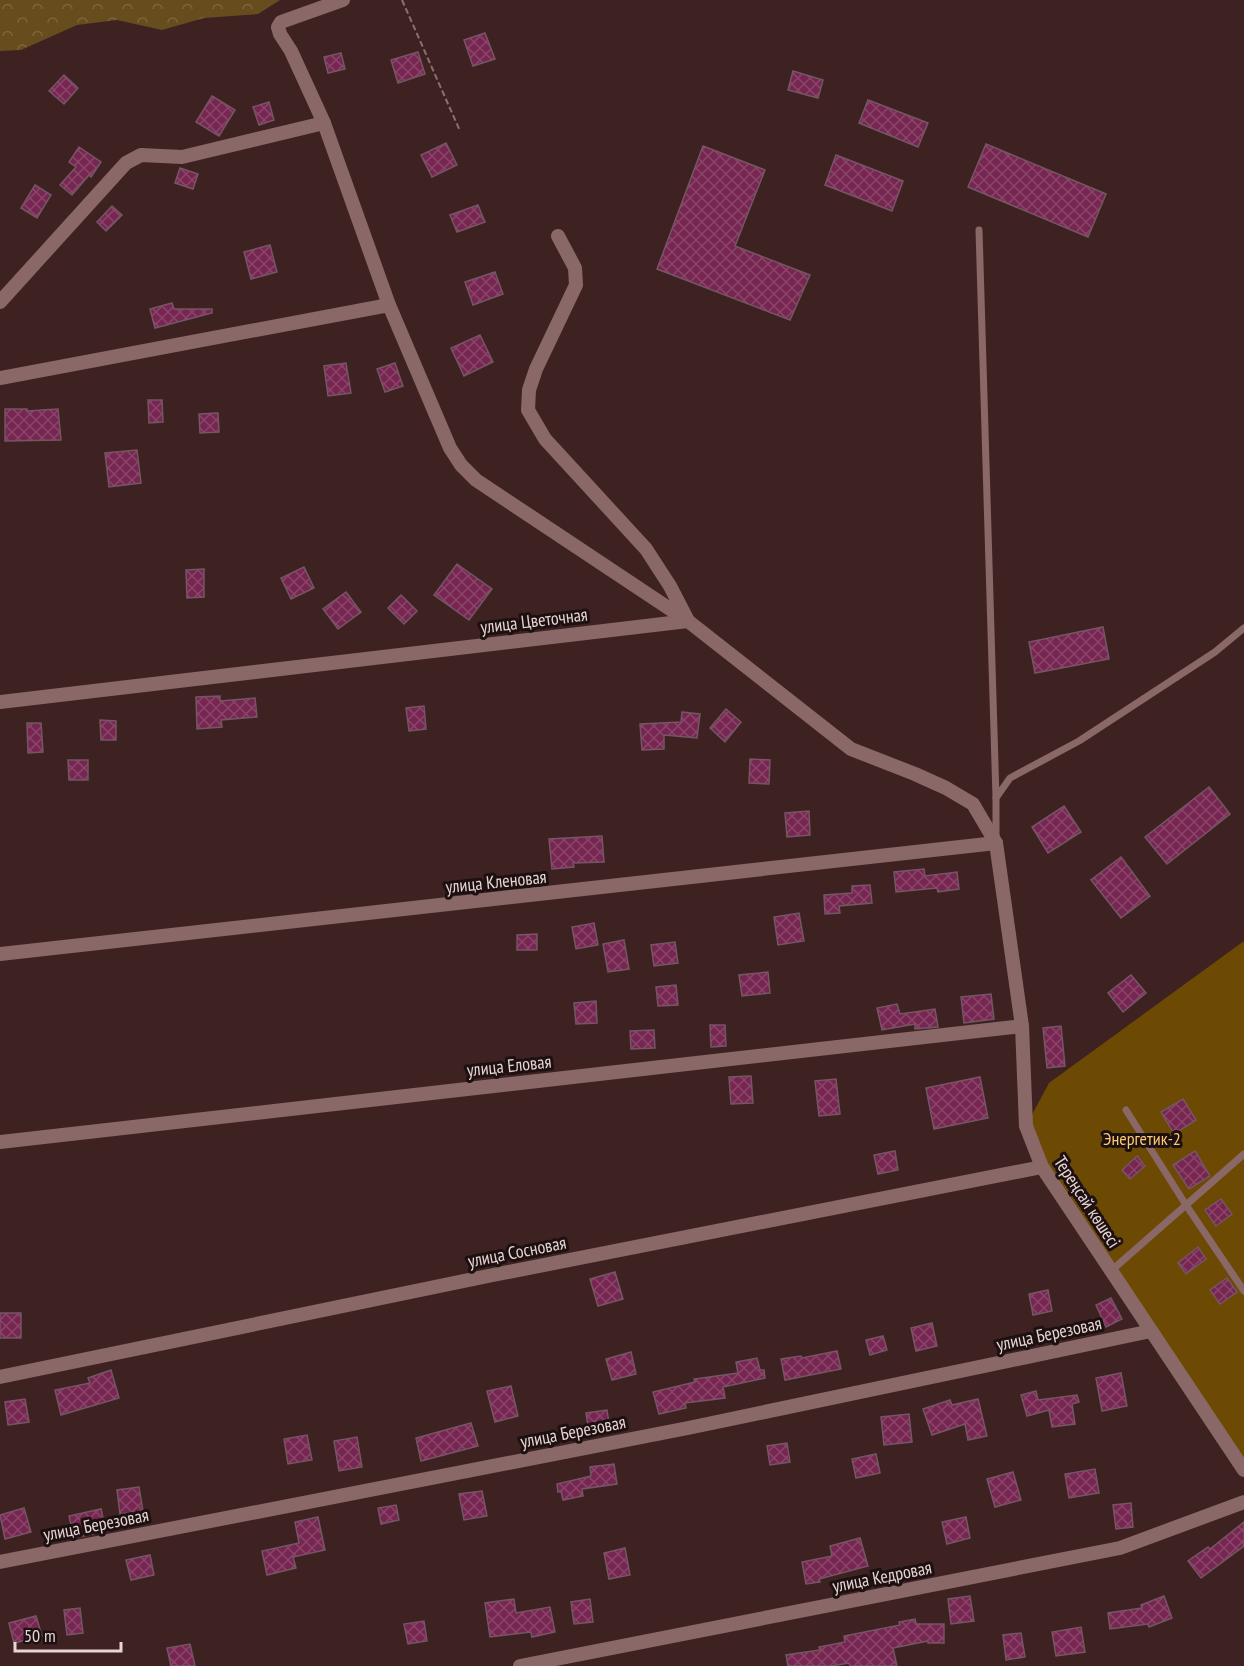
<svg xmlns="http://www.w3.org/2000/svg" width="1244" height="1666" font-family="'PT Sans Narrow',sans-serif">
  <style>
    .green { fill: #6d4a03 }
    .forest { fill: url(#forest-crowns) }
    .building { fill: url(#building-cross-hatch); stroke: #745664; stroke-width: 1.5 }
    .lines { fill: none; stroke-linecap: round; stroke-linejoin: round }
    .path { stroke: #897171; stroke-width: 2; stroke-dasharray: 6 3; stroke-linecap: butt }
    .lane { stroke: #8a6868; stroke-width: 7 }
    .street { stroke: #8a6868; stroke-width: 14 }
    .labels { text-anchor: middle; stroke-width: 6; stroke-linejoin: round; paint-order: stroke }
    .street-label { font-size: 18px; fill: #e8d4d4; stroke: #1c1010 }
    .park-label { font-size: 18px; fill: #fec871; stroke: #1c1010 }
  </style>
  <defs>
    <pattern id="forest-crowns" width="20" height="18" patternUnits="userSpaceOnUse" patternTransform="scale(1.5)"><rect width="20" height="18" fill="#674c1d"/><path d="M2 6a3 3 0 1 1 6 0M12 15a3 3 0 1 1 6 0" fill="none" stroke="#7d653d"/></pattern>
    <pattern id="building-cross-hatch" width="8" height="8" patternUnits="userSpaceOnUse" patternTransform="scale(1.5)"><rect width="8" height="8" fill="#762651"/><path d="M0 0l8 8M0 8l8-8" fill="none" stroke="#8a4569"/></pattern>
  </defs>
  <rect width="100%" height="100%" fill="#3e2222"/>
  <polygon class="green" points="1244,941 1244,1470 1042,1167 1026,1126 1049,1083"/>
  <polygon class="forest" points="0,0 280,0 258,14 204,18 162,30 117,20 77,25 21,50 0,51"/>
  <g class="building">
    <polygon points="485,33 495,59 473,66 464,40"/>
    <polygon points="418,52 425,74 398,83 391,60"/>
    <polygon points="341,53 345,69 328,73 324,57"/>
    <polygon points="793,71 823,80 818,98 788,90"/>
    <polygon points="64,75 78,88 64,104 49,91"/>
    <polygon points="212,96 235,110 219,136 196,122"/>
    <polygon points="868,100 928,123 918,147 859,123"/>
    <polygon points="269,102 274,120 259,125 253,107"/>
    <polygon points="446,143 457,165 432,177 421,155"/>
    <polygon points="986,144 1106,194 1088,237 968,187"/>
    <polygon points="703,146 765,170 735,246 810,275 790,320 657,269"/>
    <polygon points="79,147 101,162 91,177 89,175 72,195 60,185 76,167 69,162"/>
    <polygon points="836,155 903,181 892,211 825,185"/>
    <polygon points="180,168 198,174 193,189 175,183"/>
    <polygon points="35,185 51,195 37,218 21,208"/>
    <polygon points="478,205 485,222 457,232 450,215"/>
    <polygon points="112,206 122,215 106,231 97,222"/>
    <polygon points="270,245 277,272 251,279 244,252"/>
    <polygon points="495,272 503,294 473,305 465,282"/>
    <polygon points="172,303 174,309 212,309 212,313 155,328 150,309"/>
    <polygon points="480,335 493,362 464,376 451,348"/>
    <polygon points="346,363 351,393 328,396 324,366"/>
    <polygon points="395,363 403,386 385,392 377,369"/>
    <polygon points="148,400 162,400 163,422 149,423"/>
    <polygon points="5,409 27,409 27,411 58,409 61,440 5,441"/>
    <polygon points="218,413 219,432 200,433 199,414"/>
    <polygon points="137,450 141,483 109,487 105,453"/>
    <polygon points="457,564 492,589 469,620 434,595"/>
    <polygon points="304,567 314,588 291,599 281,578"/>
    <polygon points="204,569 204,597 187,598 186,570"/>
    <polygon points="346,592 361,612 338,629 323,609"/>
    <polygon points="401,595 417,611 404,624 388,608"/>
    <polygon points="1103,627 1109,659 1035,673 1029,642"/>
    <polygon points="220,696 220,701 255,698 257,717 221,720 222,727 197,729 196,697"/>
    <polygon points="424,706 426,729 409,731 406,708"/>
    <polygon points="726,709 741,722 725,742 710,728"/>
    <polygon points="682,712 700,714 697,738 664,735 664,749 642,750 640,724 681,722"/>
    <polygon points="100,720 116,721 116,740 101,740"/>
    <polygon points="27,723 41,723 43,752 28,753"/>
    <polygon points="750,759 770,760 769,784 749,783"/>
    <polygon points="68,760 88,760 88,780 69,780"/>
    <polygon points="1209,787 1230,814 1167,864 1145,837"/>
    <polygon points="1064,806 1081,832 1048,853 1032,827"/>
    <polygon points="809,811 810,835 787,837 785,813"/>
    <polygon points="602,836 604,862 573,863 574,867 552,869 549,839"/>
    <polygon points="1121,857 1150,896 1121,918 1091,880"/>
    <polygon points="924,869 925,876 957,872 959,889 938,892 937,888 896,892 894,872"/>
    <polygon points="870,885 872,903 839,906 840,913 825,914 824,895 852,893 852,886"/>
    <polygon points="799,913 804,941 778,945 774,917"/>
    <polygon points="594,923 598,945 576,949 572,927"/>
    <polygon points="537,934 537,950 517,950 517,935"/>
    <polygon points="624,940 629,969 608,972 603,944"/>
    <polygon points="675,942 678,963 654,966 651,945"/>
    <polygon points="768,972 770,993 742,996 739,975"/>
    <polygon points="1131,975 1146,993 1123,1012 1108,993"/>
    <polygon points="676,985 678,1005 658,1006 656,987"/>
    <polygon points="991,994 994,1019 964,1023 961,997"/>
    <polygon points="596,1001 597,1023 576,1024 574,1003"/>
    <polygon points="897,1004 900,1014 935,1009 938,1027 915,1029 915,1024 882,1030 877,1008"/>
    <polygon points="710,1025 725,1025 726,1046 711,1047"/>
    <polygon points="1061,1026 1065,1066 1047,1068 1043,1028"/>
    <polygon points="654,1030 655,1048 631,1049 630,1031"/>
    <polygon points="751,1076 753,1103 731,1104 729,1077"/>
    <polygon points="980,1077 988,1118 934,1129 926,1088"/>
    <polygon points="836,1079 840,1114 819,1116 815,1081"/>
    <polygon points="1183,1099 1196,1120 1174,1134 1161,1112"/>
    <polygon points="895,1151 898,1170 878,1174 874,1155"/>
    <polygon points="1195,1151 1210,1176 1189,1189 1173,1165"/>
    <polygon points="1137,1156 1145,1166 1130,1179 1122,1170"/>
    <polygon points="1221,1199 1232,1214 1216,1226 1205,1210"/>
    <polygon points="1198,1247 1206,1259 1186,1274 1178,1263"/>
    <polygon points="615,1272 623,1299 598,1306 590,1279"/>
    <polygon points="1227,1278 1237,1292 1220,1304 1210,1290"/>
    <polygon points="1048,1290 1052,1311 1033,1315 1029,1294"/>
    <polygon points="1111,1298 1122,1319 1106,1327 1096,1305"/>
    <rect x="0" y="1313" width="21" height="25"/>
    <polygon points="932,1323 937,1346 916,1351 911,1328"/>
    <polygon points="883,1336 887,1350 870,1355 866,1340"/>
    <polygon points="837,1351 841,1369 785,1380 781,1359 801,1356 802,1358"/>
    <polygon points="631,1352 636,1374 612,1380 606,1359"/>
    <polygon points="757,1358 760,1370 764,1370 765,1378 723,1387 725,1398 685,1403 686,1408 659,1414 653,1392 695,1382 694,1379 738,1373 736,1362"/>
    <polygon points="111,1370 119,1398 61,1415 55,1390 90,1383 88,1378"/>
    <polygon points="1121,1373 1127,1406 1102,1411 1096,1378"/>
    <polygon points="511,1386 518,1416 495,1422 487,1391"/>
    <polygon points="1036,1391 1038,1400 1077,1395 1079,1402 1072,1404 1075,1424 1052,1427 1049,1410 1027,1416 1021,1395"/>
    <polygon points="25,1399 29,1422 8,1425 5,1402"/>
    <polygon points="978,1399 987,1436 968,1440 965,1424 932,1435 923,1409 950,1400 952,1405"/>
    <polygon points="607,1410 609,1423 588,1426 586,1413"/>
    <polygon points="909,1414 912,1442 884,1445 881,1417"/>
    <polygon points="471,1423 478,1446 421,1461 416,1438"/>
    <polygon points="307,1435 312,1460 288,1464 284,1439"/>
    <polygon points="357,1437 362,1467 339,1471 334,1441"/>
    <polygon points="787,1443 790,1462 770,1465 767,1446"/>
    <polygon points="876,1454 880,1473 856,1478 852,1459"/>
    <polygon points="614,1464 617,1484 582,1489 583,1496 563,1500 561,1491 558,1492 557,1484 591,1476 590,1467"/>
    <polygon points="1095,1469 1099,1493 1069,1498 1065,1474"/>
    <polygon points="1013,1472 1021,1500 995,1507 987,1479"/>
    <polygon points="139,1487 143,1511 120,1514 117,1490"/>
    <polygon points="482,1491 487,1516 464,1520 459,1494"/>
    <polygon points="1131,1503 1133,1527 1116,1529 1113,1505"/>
    <polygon points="396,1505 399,1520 381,1524 378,1508"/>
    <polygon points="24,1508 31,1532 5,1539 0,1515"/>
    <polygon points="101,1509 106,1531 74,1538 69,1516"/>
    <polygon points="318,1517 325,1550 293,1557 296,1568 267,1575 262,1551 299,1543 295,1522"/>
    <polygon points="966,1517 970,1538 947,1544 942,1522"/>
    <polygon points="1244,1522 1244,1546 1201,1578 1188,1561 1208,1547 1210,1549"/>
    <polygon points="860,1538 868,1566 819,1579 820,1582 806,1584 802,1562 832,1556 830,1546"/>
    <polygon points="625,1548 630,1575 609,1579 604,1553"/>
    <polygon points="150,1555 154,1575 131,1580 126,1560"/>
    <polygon points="970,1596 974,1621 951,1624 948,1599"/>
    <polygon points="1164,1596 1172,1618 1149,1627 1148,1624 1110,1629 1108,1613 1142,1608 1141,1605"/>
    <polygon points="514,1599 516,1613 550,1607 555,1632 532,1637 531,1632 490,1637 485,1603"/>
    <polygon points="590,1599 593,1622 574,1624 571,1602"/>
    <polygon points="80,1608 83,1633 67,1635 64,1610"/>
    <polygon points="36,1616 42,1636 14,1643 9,1623"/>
    <polygon points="915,1619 916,1624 944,1624 944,1643 928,1643 928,1641 893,1648 897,1666 850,1666 849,1663 832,1666 788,1666 786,1655 820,1650 819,1647 845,1642 844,1636 900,1625 899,1622"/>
    <polygon points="424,1621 427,1641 408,1644 404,1624"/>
    <polygon points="1081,1627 1085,1652 1056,1656 1052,1632"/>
    <polygon points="1021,1633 1025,1657 1006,1660 1003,1635"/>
    <polygon points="190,1644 195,1666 171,1666 167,1648"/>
  </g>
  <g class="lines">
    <polyline class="path" points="402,0 460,131"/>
    <g class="lane">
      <polyline points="979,230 996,798"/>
      <polyline points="996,837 996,798 1010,778 1079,741 1215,652 1244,628"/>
      <polyline points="1126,1110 1186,1205 1244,1291"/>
      <polyline points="1111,1271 1244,1154"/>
    </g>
    <g class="street">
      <polyline points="343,0 281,22 278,27 280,34 291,51 324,123 389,305 450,448 461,465 476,480 688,621"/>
      <polyline points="558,236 575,268 576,285 536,369 529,390 528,410 545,439 646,549 670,586 687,619"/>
      <polyline points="0,302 126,163 141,155 182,157 324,123"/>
      <polyline points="0,378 389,305"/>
      <polyline points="0,702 688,621 851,749 915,774 946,788 973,804 996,843 1022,1026 1026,1126 1042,1167 1244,1470"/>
      <polyline points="0,954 996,843"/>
      <polyline points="0,1142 1022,1026"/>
      <polyline points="0,1377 493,1275 1042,1167"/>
      <polyline points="0,1562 688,1428 1151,1331"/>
      <polyline points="520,1666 1120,1548 1244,1502"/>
    </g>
  </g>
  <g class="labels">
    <g class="street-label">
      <text transform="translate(534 621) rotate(-7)" y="6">улица Цветочная</text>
      <text transform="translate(496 882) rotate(-6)" y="6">улица Кленовая</text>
      <text transform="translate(509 1066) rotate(-6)" y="6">улица Еловая</text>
      <text transform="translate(1087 1202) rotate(57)" y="6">Тереңсай көшесі</text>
      <text transform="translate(517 1252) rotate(-11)" y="6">улица Сосновая</text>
      <text transform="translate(1049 1334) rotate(-12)" y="6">улица Березовая</text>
      <text transform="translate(573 1432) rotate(-11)" y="6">улица Березовая</text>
      <text transform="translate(96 1525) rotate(-11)" y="6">улица Березовая</text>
      <text transform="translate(882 1577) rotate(-11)" y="6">улица Кедровая</text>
    </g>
    <g class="park-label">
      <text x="1142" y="1145">Энергетик-2</text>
    </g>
  </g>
  <path d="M15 1642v9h106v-9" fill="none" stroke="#e8d4d4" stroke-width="3"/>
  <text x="24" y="1642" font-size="18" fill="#e8d4d4" stroke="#1c1010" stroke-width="4.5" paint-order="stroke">50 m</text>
</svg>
